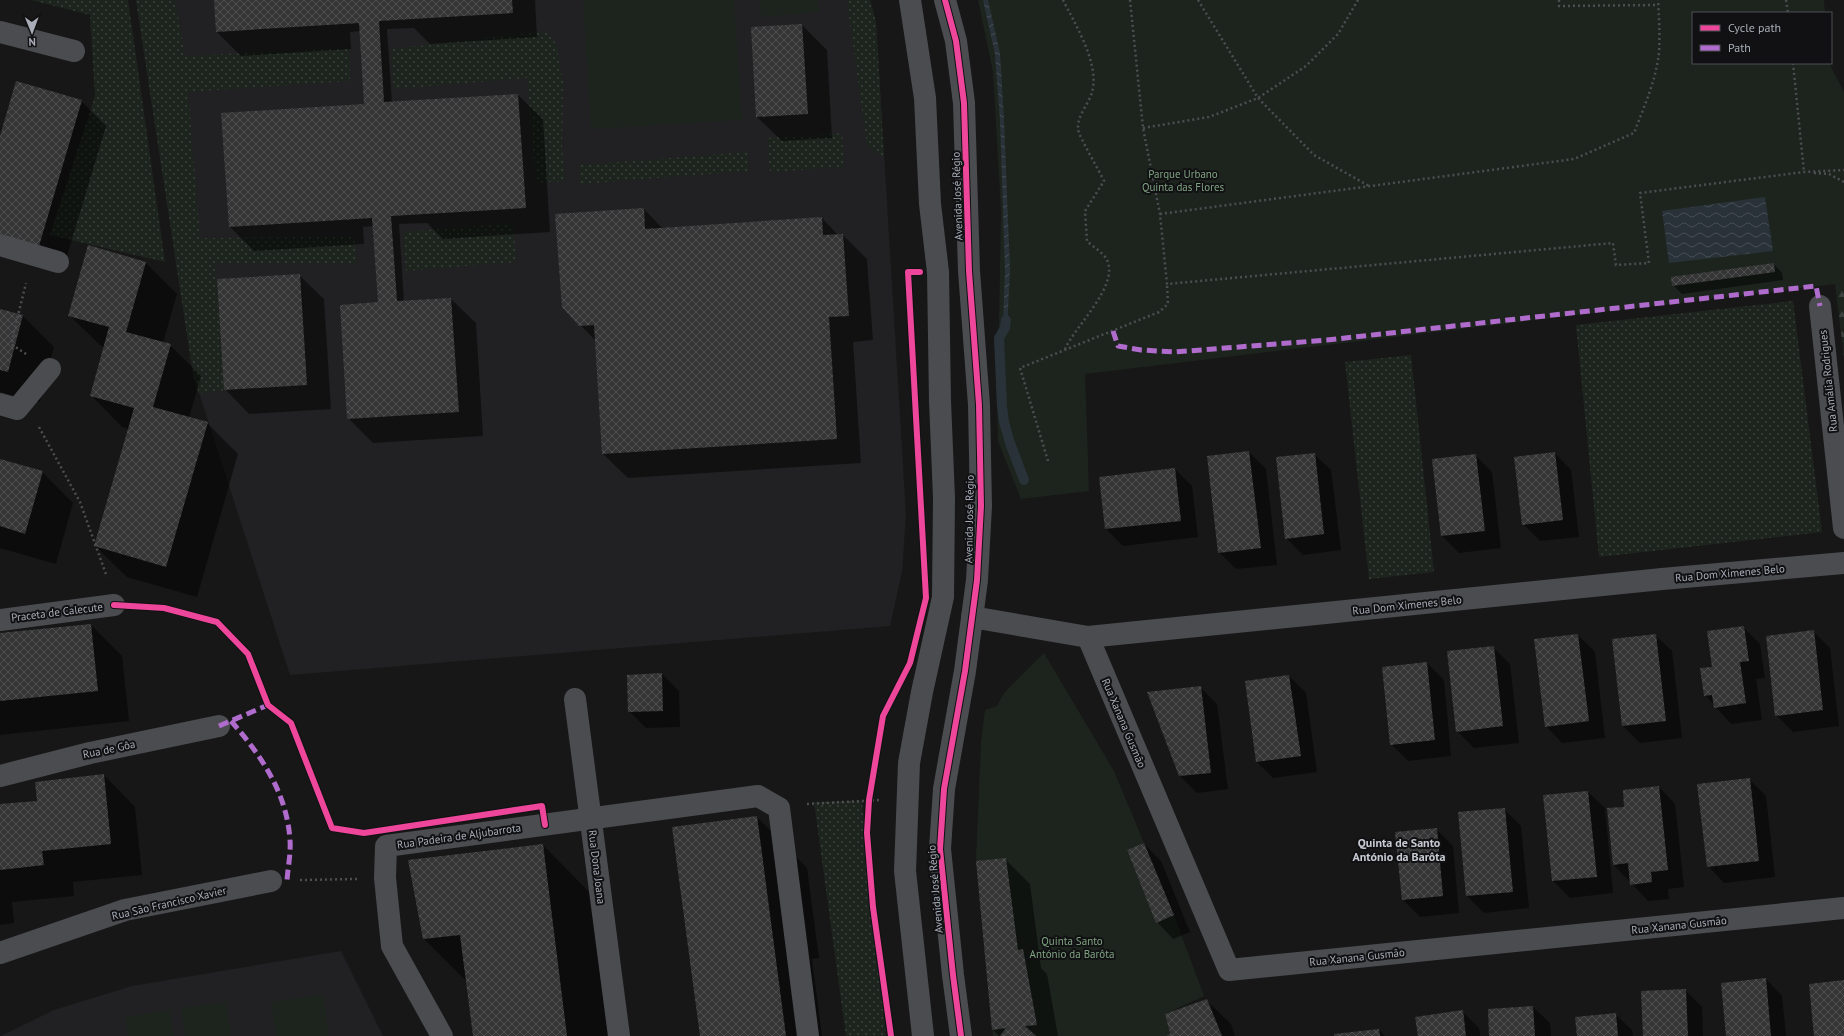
<svg xmlns="http://www.w3.org/2000/svg" width="1844" height="1036" font-family="'PT Sans',sans-serif">
  <style>
    .built { fill: #212123 }
    .grass { fill: url(#grass-dots) }
    .forest { fill: url(#forest-firs) }
    .green { fill: #1d241e }
    .water { fill: url(#water-waves) }
    .shadow { fill: #0007 }
    .lines { fill: none; stroke-linecap: round; stroke-linejoin: round }
    .stream { stroke: #2a3239; stroke-width: 10 }
    .building { fill: url(#building-cross-hatch) }
    .path { stroke: #4d4e52; stroke-width: 2.5; stroke-dasharray: 2 3; stroke-linecap: butt }
    .minor { stroke: #4b4c50; stroke-width: 22 }
    .quiet { stroke: #b06ccc; stroke-width: 5; stroke-dasharray: 10 5; stroke-linecap: butt }
    .cycleway-casing { stroke: #111113; stroke-width: 8 }
    .cycleway { stroke: #ed469a; stroke-width: 6 }
    .labels { text-anchor: middle; stroke-width: 4; stroke-linejoin: round; paint-order: stroke }
    .park-label { font-size: 11px; fill: #7fa381; stroke: #111113 }
    .street-label { font-size: 11px; fill: #a8adb8; stroke: #111113 }
    .neighbourhood-label { font-size: 12px; font-weight: bold; fill: #c9ccd4; stroke: #111113 }
  </style>
  <defs>
    <pattern id="grass-dots" width="8" height="8" patternUnits="userSpaceOnUse"><rect width="8" height="8" fill="#1d241e"/><path d="M2 2h.1M6 6h.1" fill="none" stroke="#3b413d" stroke-width="1.8" stroke-linecap="round"/></pattern>
    <pattern id="forest-firs" width="22" height="20" patternUnits="userSpaceOnUse"><rect width="22" height="20" fill="#1d241e"/><path d="M5 1l3.5 6h-7zM16 11l3.5 6h-7z" fill="#3b413d"/></pattern>
    <pattern id="water-waves" width="16" height="10" patternUnits="userSpaceOnUse"><rect width="16" height="10" fill="#2a3239"/><path d="M0 5q4-4 8 0t8 0" fill="none" stroke="#464d54"/></pattern>
    <pattern id="building-cross-hatch" width="8" height="8" patternUnits="userSpaceOnUse"><rect width="8" height="8" fill="#353536"/><path d="M0 0l8 8M0 8l8-8" fill="none" stroke="#4f5051"/></pattern>
  </defs>
  <rect width="100%" height="100%" fill="#171717"/>
  <g class="built">
    <polygon points="136,0 870,0 876,22 906,515 902,572 890,626 290,675 193,374"/>
    <polygon points="341,951 383,1036 1,1036 54,1010 132,986"/>
  </g>
  <g class="grass">
    <polygon points="31,0 128,0 165,262 50,235 95,96 90,15"/>
    <polygon points="136,0 175,0 185,56 349,48 350,81 188,92 200,238 354,237 357,263 215,263 224,390 199,394 193,374"/>
    <polygon points="847,0 870,0 876,22 884,158 867,146"/>
    <polygon points="546,31 556,44 563,80 562,148 565,181 536,183 527,78 394,89 391,49"/>
    <polygon points="842,133 844,167 770,172 767,138"/>
    <polygon points="747,152 749,171 580,184 579,165"/>
    <polygon points="513,223 516,262 406,271 403,232"/>
    <polygon points="1793,301 1822,532 1599,557 1576,325"/>
    <polygon points="1411,355 1434,572 1369,579 1345,362"/>
    <polygon points="862,801 886,1034 886,1036 846,1036 814,802"/>
  </g>
  <polygon class="forest" points="1844,283 1844,357 1835,284"/>
  <g class="green">
    <polygon points="583,0 734,0 742,120 591,129"/>
    <polygon points="759,0 818,0 819,12 761,17"/>
    <polygon points="978,0 1824,0 1825,13 1693,13 1693,63 1830,63 1831,67 1844,92 1844,283 1085,374 1089,491 1021,499 998,441 995,344 999,326 1001,210 993,72"/>
    <polygon points="1044,653 1114,771 1144,843 1127,851 1156,922 1174,915 1204,996 1165,1014 1170,1036 993,1036 976,861 981,743 985,710 997,706 1004,693"/>
    <polygon points="323,994 329,1036 276,1036 271,1002"/>
    <polygon points="226,1002 231,1036 185,1036 181,1008"/>
    <polygon points="170,1010 174,1036 128,1036 125,1017"/>
  </g>
  <g class="water">
    <polygon points="983,0 988,0 1000,53 1004,120 1010,270 1007,329 1006,332 1000,333 1003,326 1005,269 1000,120 995,54"/>
    <polygon points="1765,197 1773,251 1669,263 1662,211"/>
  </g>
  <g class="shadow">
    <polygon points="215,0 535,0 537,37 430,44 414,28 387,29 392,103 518,95 543,119 550,232 443,239 427,223 399,224 404,302 451,299 476,323 483,436 373,443 348,418 379,303 373,226 363,227 364,244 254,251 230,227 365,105 361,31 350,32 351,49 241,56 217,32"/>
    <polygon points="802,25 827,50 832,138 782,141 757,117 752,28"/>
    <polygon points="81,101 106,126 63,269 0,251 0,139"/>
    <polygon points="644,209 663,229 822,218 838,235 843,235 867,259 873,340 853,342 861,463 628,478 603,454 596,341 580,325"/>
    <polygon points="89,247 146,263 177,294 163,343 170,345 201,376 189,418 207,423 238,454 197,597 127,577 95,546 129,429 122,427 91,395 105,348 101,346 69,315"/>
    <polygon points="1774,264 1782,273 1783,280 1682,294 1673,285"/>
    <polygon points="299,275 324,299 331,409 249,414 225,389"/>
    <polygon points="0,310 23,316 54,347 40,402 0,392"/>
    <polygon points="1249,452 1266,469 1277,565 1236,569 1219,552"/>
    <polygon points="1555,453 1571,470 1579,537 1540,541 1523,524"/>
    <polygon points="1314,454 1331,470 1341,550 1303,555 1286,538"/>
    <polygon points="1475,455 1492,472 1501,548 1459,553 1442,536 1433,460"/>
    <polygon points="0,460 42,472 73,503 56,564 0,548"/>
    <polygon points="1175,469 1192,486 1198,537 1123,546 1106,529 1100,478"/>
    <polygon points="91,625 122,656 129,721 0,735 0,634"/>
    <polygon points="1743,627 1760,644 1765,678 1756,679 1762,720 1731,724 1705,695 1713,668"/>
    <polygon points="1813,631 1830,648 1839,726 1793,732 1776,715"/>
    <polygon points="1578,635 1595,652 1605,738 1562,743 1546,726"/>
    <polygon points="1655,635 1672,651 1682,738 1640,743 1623,726 1613,640"/>
    <polygon points="1494,648 1510,664 1519,743 1474,748 1457,731"/>
    <polygon points="1427,663 1444,680 1451,756 1408,761 1391,744"/>
    <polygon points="662,674 679,691 680,727 646,728 629,711"/>
    <polygon points="1289,676 1306,693 1317,772 1273,778 1257,762 1246,682"/>
    <polygon points="1200,687 1217,704 1228,789 1197,793 1180,776"/>
    <polygon points="104,775 135,807 142,875 73,882 74,896 12,902 14,923 0,925 0,805 38,802"/>
    <polygon points="1749,779 1766,796 1775,877 1724,883 1708,866"/>
    <polygon points="1659,787 1675,804 1684,887 1668,889 1669,899 1648,901 1614,865 1625,808"/>
    <polygon points="1588,792 1605,808 1613,893 1570,898 1553,881"/>
    <polygon points="1504,809 1521,826 1529,908 1484,913 1467,896 1459,813"/>
    <polygon points="757,817 807,868 819,958 812,959 822,1036 701,1036"/>
    <polygon points="1436,829 1453,846 1459,913 1420,917 1403,900"/>
    <polygon points="1144,844 1161,861 1190,932 1173,939 1157,922"/>
    <polygon points="543,845 593,896 610,1036 474,1036 467,982 424,939"/>
    <polygon points="1005,859 1030,884 1041,968 1047,974 1058,1036 999,1036 992,1029"/>
    <polygon points="1766,979 1782,996 1786,1036 1727,1036"/>
    <polygon points="1685,990 1702,1007 1703,1036 1644,1036"/>
    <polygon points="1206,1000 1231,1024 1235,1036 1167,1036 1171,1035"/>
    <polygon points="1533,1007 1550,1023 1551,1036 1490,1036"/>
    <polygon points="1462,1011 1479,1028 1480,1036 1419,1036"/>
    <polygon points="1615,1014 1632,1030 1633,1036 1578,1036"/>
    <polygon points="1379,1030 1385,1036 1335,1036"/>
  </g>
  <g class="lines">
    <polyline class="stream" points="1006,320 1005,328 999,338 1002,406 1004,422 1010,443 1024,480"/>
  </g>
  <g class="building">
    <polygon points="214,0 512,0 513,13 379,21 384,102 518,94 526,208 391,216 397,301 451,298 459,412 347,419 340,305 378,302 372,218 229,227 221,113 364,104 359,23 216,32"/>
    <polygon points="802,24 808,114 756,117 751,27"/>
    <polygon points="16,81 82,100 39,246 0,234 0,136"/>
    <polygon points="644,208 645,229 822,217 823,235 843,234 849,316 829,317 837,439 602,454 594,325 579,326 562,307 555,214"/>
    <polygon points="88,245 146,262 126,332 171,344 153,407 208,422 166,567 94,546 134,408 90,396 109,327 68,316"/>
    <polygon points="1774,263 1775,272 1672,286 1671,277"/>
    <polygon points="300,274 307,385 224,390 217,279"/>
    <polygon points="0,309 23,315 8,372 0,370"/>
    <polygon points="1249,451 1261,548 1218,553 1207,456"/>
    <polygon points="1555,452 1563,520 1522,525 1514,457"/>
    <polygon points="1315,453 1324,534 1285,539 1276,457"/>
    <polygon points="1476,454 1485,531 1441,536 1432,459"/>
    <polygon points="0,459 43,471 25,534 0,526"/>
    <polygon points="1175,468 1181,521 1105,529 1099,477"/>
    <polygon points="91,624 98,691 0,701 0,633"/>
    <polygon points="1744,626 1749,661 1740,662 1746,703 1714,708 1712,695 1704,696 1700,668 1712,667 1707,631"/>
    <polygon points="1814,630 1823,710 1775,716 1766,636"/>
    <polygon points="1578,634 1589,721 1545,727 1534,639"/>
    <polygon points="1656,634 1666,721 1622,726 1612,639"/>
    <polygon points="1494,646 1503,726 1456,732 1447,651"/>
    <polygon points="1427,662 1435,740 1390,745 1382,667"/>
    <polygon points="662,673 663,711 628,712 627,675"/>
    <polygon points="1289,675 1301,756 1256,762 1245,681"/>
    <polygon points="1201,686 1211,773 1179,776 1147,692"/>
    <polygon points="104,774 111,844 42,851 44,865 0,870 0,804 37,801 35,782"/>
    <polygon points="1750,778 1759,861 1707,867 1697,784"/>
    <polygon points="1659,786 1668,870 1651,872 1652,882 1630,885 1628,863 1613,865 1607,808 1624,807 1623,790"/>
    <polygon points="1588,791 1597,877 1552,881 1543,795"/>
    <polygon points="1505,808 1513,892 1466,896 1458,812"/>
    <polygon points="757,816 786,1036 700,1036 672,827"/>
    <polygon points="1437,828 1443,896 1402,900 1395,832"/>
    <polygon points="1144,843 1174,915 1156,923 1127,850"/>
    <polygon points="543,844 567,1036 473,1036 460,935 423,939 408,860"/>
    <polygon points="1006,858 1018,950 1023,949 1037,1025 1025,1026 1036,1036 1000,1036 1006,1028 992,1030 976,861"/>
    <polygon points="1766,978 1771,1036 1726,1036 1721,983"/>
    <polygon points="1844,980 1844,1036 1814,1036 1809,984"/>
    <polygon points="1686,989 1688,1036 1643,1036 1641,991"/>
    <polygon points="1207,999 1222,1036 1166,1036 1170,1034 1165,1014"/>
    <polygon points="1533,1006 1535,1036 1489,1036 1488,1009"/>
    <polygon points="1463,1010 1466,1036 1418,1036 1415,1017"/>
    <polygon points="1616,1013 1618,1036 1577,1036 1575,1017"/>
    <polygon points="1379,1029 1380,1036 1334,1036 1334,1034"/>
  </g>
  <g class="lines">
    <g class="path">
      <path d="M1063 0C1075 24 1100 64 1092 92 1089 104 1077 115 1078 129 1078 135 1100 172 1104 181L1085 211 1087 241C1092 246 1104 253 1107 260 1119 286 1076 325 1065 349"/>
      <polyline points="1130,0 1143,128 1160,214 1167,284 1613,243 1616,265 1649,263 1640,193 1804,172 1844,170"/>
      <polyline points="1198,0 1258,98 1314,155 1369,186"/>
      <polyline points="1559,0 1559,6 1658,5"/>
      <polyline points="1786,0 1788,13"/>
      <polyline points="1793,63 1804,172"/>
      <polyline points="1143,128 1209,117 1258,98 1306,66 1338,34 1358,0"/>
      <polyline points="1814,173 1829,174 1844,182"/>
      <path d="M1160 214 1574 159 1634 133C1644 107 1656 80 1659 53 1660 35 1659 18 1658 0"/>
      <polyline points="26,354 11,344 26,283"/>
      <polyline points="39,427 80,502 107,577"/>
      <polyline points="1048,461 1020,368 1159,312 1168,304 1167,284"/>
      <polyline points="807,804 880,800"/>
      <polyline points="300,880 357,879"/>
    </g>
    <g class="minor">
      <polyline points="910,0 925,98 930,204 938,272 940,401 944,498 943,597 922,692 909,763 905,871 923,1036"/>
      <polyline points="945,0 956,41 964,103 969,271 979,405 981,506 977,580 965,671 944,789 940,849 953,975 961,1036"/>
      <polyline points="0,32 74,51"/>
      <polyline points="0,245 58,262"/>
      <polyline points="1820,306 1844,528"/>
      <polyline points="0,404 17,409 50,369"/>
      <polyline points="972,617 1088,637 1662,579 1844,563"/>
      <polyline points="0,620 114,605"/>
      <polyline points="1088,637 1229,970 1844,908"/>
      <polyline points="575,699 619,1036"/>
      <polyline points="0,776 90,753 219,726"/>
      <polyline points="0,953 125,910 271,881"/>
      <polyline points="442,1036 392,946 385,878 386,846 758,796 779,808 808,1036"/>
    </g>
    <g class="quiet">
      <polyline points="1113,331 1118,346 1141,350 1175,352 1327,340 1816,286 1820,306"/>
      <path d="M231 721C261 755 287 793 290 840 291 853 288 867 287 880"/>
      <polyline points="219,726 268,705"/>
    </g>
    <defs>
      <g id="cycleway">
        <polyline points="945,0 956,41 964,103 969,271 979,405 981,506 977,580 965,671 944,789 940,849 953,975 961,1036"/>
        <polyline points="114,605 164,608 217,622 248,654 268,705 291,723 332,828 364,833 542,806 545,825"/>
        <polyline points="891,1036 873,907 867,833 869,800 883,716 910,663 926,598 908,272 920,272"/>
      </g>
    </defs>
    <use href="#cycleway" class="cycleway-casing"/>
    <use href="#cycleway" class="cycleway"/>
  </g>
  <g class="labels">
    <g class="park-label">
      <text x="1183" y="178">Parque Urbano<tspan x="1183" dy="13">Quinta das Flores</tspan></text>
      <text x="1072" y="945">Quinta Santo<tspan x="1072" dy="13">António da Barôta</tspan></text>
    </g>
    <g class="street-label">
      <text transform="translate(957 196) rotate(-92)" y="4">Avenida José Régio</text>
      <text transform="translate(1828 381) rotate(-96)" y="4">Rua Amália Rodrigues</text>
      <text transform="translate(969 519) rotate(-89)" y="4">Avenida José Régio</text>
      <text transform="translate(1730 573) rotate(-5)" y="4">Rua Dom Ximenes Belo</text>
      <text transform="translate(1407 605) rotate(-6)" y="4">Rua Dom Ximenes Belo</text>
      <text transform="translate(57 612) rotate(-7)" y="4">Praceta de Calecute</text>
      <text transform="translate(1124 723) rotate(67)" y="4">Rua Xanana Gusmão</text>
      <text transform="translate(109 749) rotate(-12)" y="4">Rua de Gôa</text>
      <text transform="translate(459 836) rotate(-8)" y="4">Rua Padeira de Aljubarrota</text>
      <text transform="translate(597 867) rotate(83)" y="4">Rua Dona Joana</text>
      <text transform="translate(935 889) rotate(-95)" y="4">Avenida José Régio</text>
      <text transform="translate(169 903) rotate(-13)" y="4">Rua São Francisco Xavier</text>
      <text transform="translate(1679 925) rotate(-6)" y="4">Rua Xanana Gusmão</text>
      <text transform="translate(1357 957) rotate(-6)" y="4">Rua Xanana Gusmão</text>
    </g>
    <g class="neighbourhood-label">
      <text x="1399" y="847">Quinta de Santo<tspan x="1399" dy="14">António da Barôta</tspan></text>
    </g>
  </g>
  <rect x="1692" y="12" width="140" height="52" fill="#111113" stroke="#4d4f55"/>
  <rect x="1700" y="25" width="20" height="6" fill="#ed469a" stroke="#4d4f55"/>
  <text x="1728" y="32" font-size="12" fill="#a8adb8">Cycle path</text>
  <rect x="1700" y="45" width="20" height="6" fill="#b06ccc" stroke="#4d4f55"/>
  <text x="1728" y="52" font-size="12" fill="#a8adb8">Path</text>
  <g transform="translate(32 32) rotate(179)" stroke="#111113" stroke-width="3" paint-order="stroke">
  <path d="M0-3L7 15L0 10L-7 15Z" fill="#a8adb8"/>
  <text y="-6" font-size="11" font-weight="bold" text-anchor="middle" fill="#a8adb8">N</text>
  </g>
</svg>
